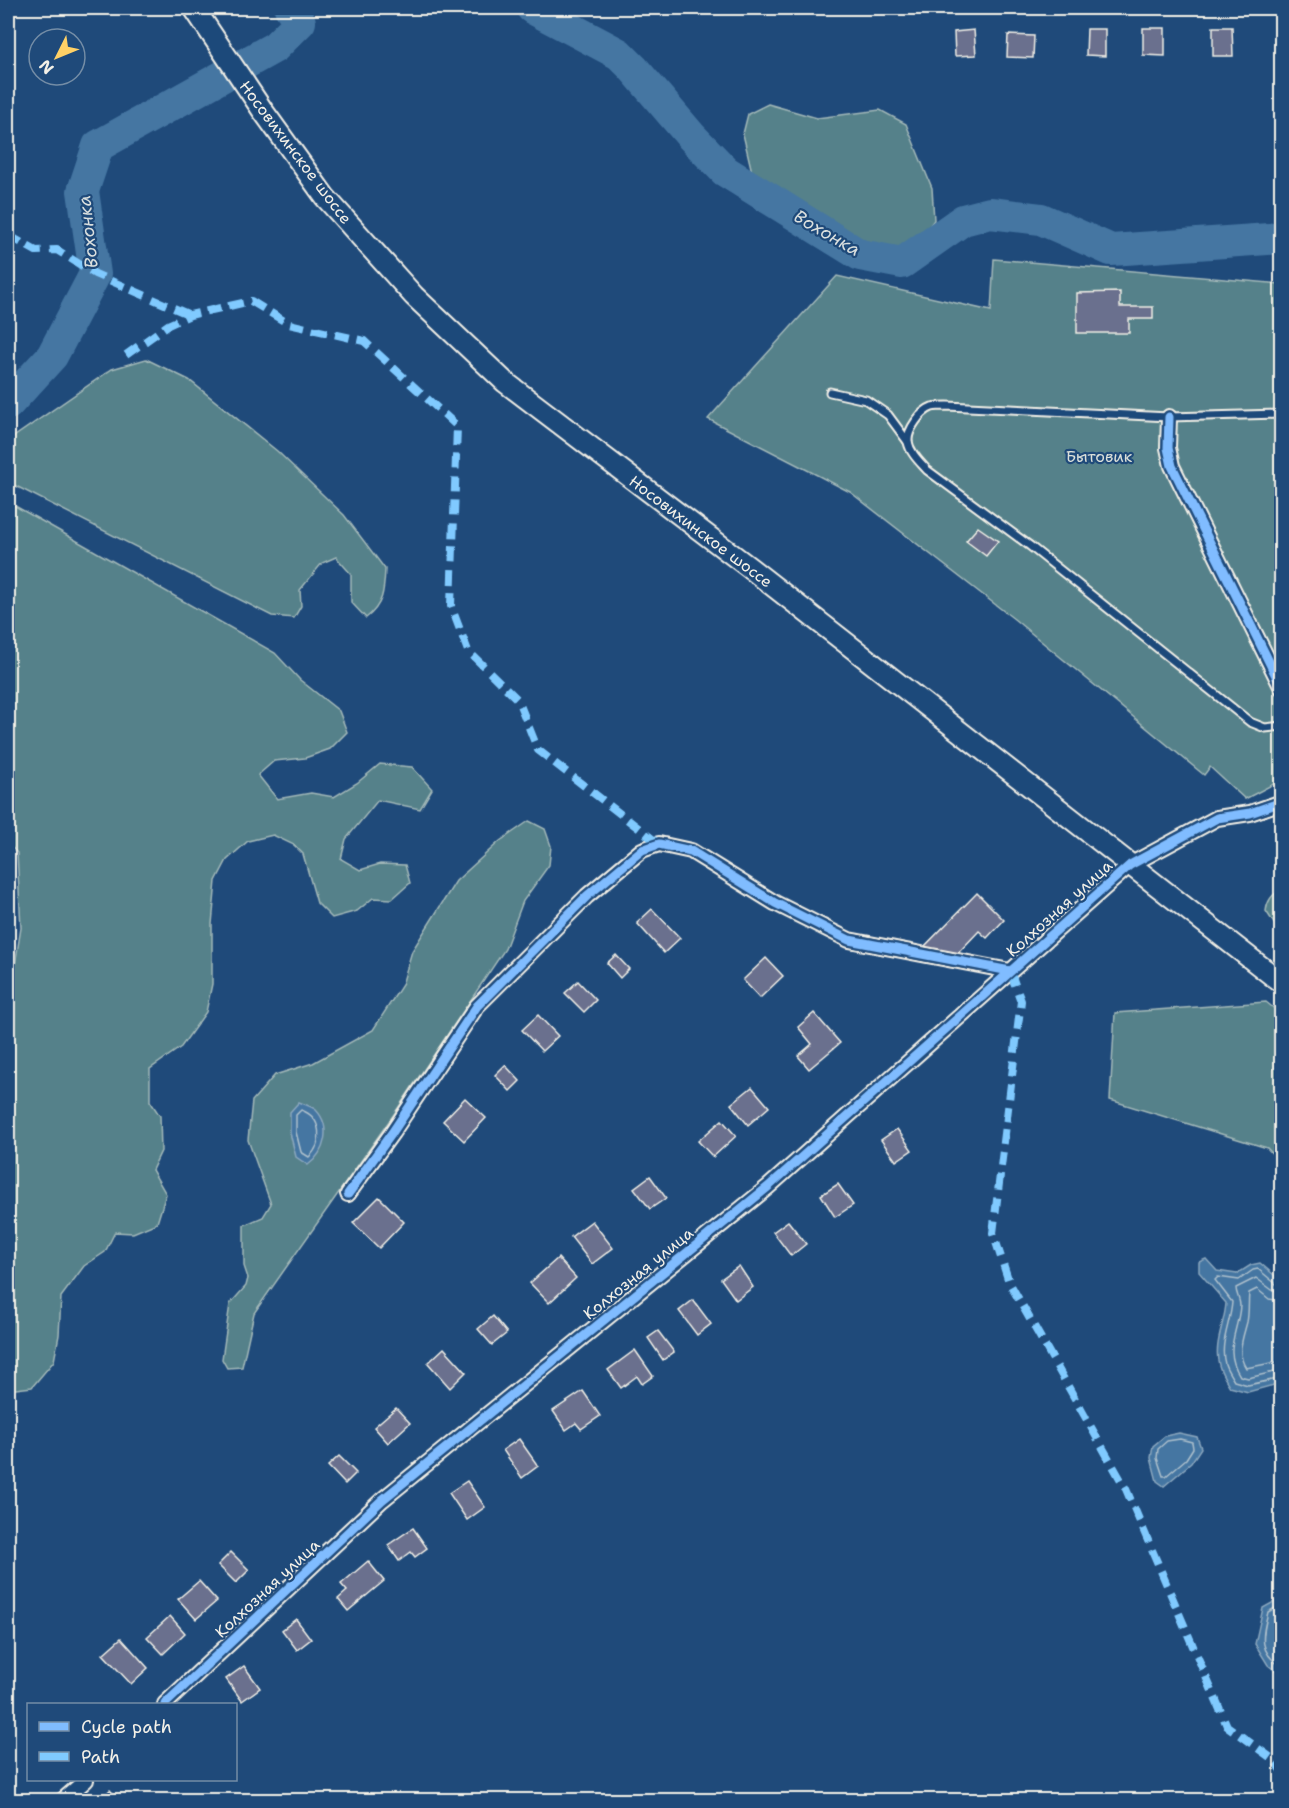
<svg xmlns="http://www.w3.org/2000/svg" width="1289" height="1808" font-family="'Shantell Sans',sans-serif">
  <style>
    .green { fill: #54818a; stroke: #a4b9b9; stroke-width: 1.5 }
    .water { fill: #4576a2; stroke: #8ba7be; stroke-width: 1.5 }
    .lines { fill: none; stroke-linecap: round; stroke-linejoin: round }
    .shore { stroke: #aec0cc; stroke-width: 1.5 }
    .river { stroke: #4576a2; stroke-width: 32 }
    .building { fill: #6a708e; stroke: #f4f1e8; stroke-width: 1.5 }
    .lane-casing { stroke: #f4f1e8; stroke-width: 11 }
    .street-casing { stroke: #f4f1e8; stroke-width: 18 }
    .secondary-casing { stroke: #f4f1e8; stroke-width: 24 }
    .lane { stroke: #1f4a7a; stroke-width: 7 }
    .street { stroke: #1f4a7a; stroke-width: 14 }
    .secondary { stroke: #1f4a7a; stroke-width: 20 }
    .quiet { stroke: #80caff; stroke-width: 8; stroke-dasharray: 15 8; stroke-linecap: butt }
    .cycleway-casing { stroke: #1f4a7a; stroke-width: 13 }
    .cycleway { stroke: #80bcff; stroke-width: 9 }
    .labels { text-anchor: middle; stroke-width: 4.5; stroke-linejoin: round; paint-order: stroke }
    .street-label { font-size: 16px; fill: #f4f1e8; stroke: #1f4a7a }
    .park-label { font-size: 16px; fill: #dce0da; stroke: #1f4a7a }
    .water-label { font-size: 18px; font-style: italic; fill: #dadfde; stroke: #1f4a7a }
  </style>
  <rect width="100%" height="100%" fill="#1f4a7a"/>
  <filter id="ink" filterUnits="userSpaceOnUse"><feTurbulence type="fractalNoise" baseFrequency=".0167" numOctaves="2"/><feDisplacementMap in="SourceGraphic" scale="12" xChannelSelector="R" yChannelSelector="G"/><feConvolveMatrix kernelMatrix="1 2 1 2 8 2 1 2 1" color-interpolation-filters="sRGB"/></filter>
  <g filter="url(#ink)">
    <g class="green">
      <polygon points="768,104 817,118 880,110 906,124 932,188 934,220 920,237 896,251 859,240 786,196 752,172 743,134 748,114"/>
      <polygon points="994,259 1281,284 1281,780 1245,799 1210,767 1204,775 1014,619 850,492 708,419 837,276 991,311"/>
      <path d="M146 359 189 380 277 451 344 515 385 569C384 590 384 604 366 618L351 602V574L336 557 322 563 300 590 301 606 294 618 272 616 8 482V441L112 369Z"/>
      <polygon points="8,502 275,653 300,680 339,711 347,732 330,749 305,758 274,761 258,775 277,799 311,793 334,797 357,783 380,764 412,767 432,789 420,809 378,800 346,839 341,859 360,870 380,864 405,865 410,883 392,899 373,898 357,911 332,918 317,903 303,854 294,845 273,835 248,841 227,860 216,881 212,924 212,984 206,1012 181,1047 150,1069 150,1101 160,1116 161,1151 152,1170 166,1194 157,1223 133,1233 115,1232 105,1252 84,1266 61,1297 59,1335 54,1361 32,1387 8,1390 8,1008 21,928 17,853 8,843"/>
      <polygon points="529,821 545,829 551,846 549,865 523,901 505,949 394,1114 254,1313 242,1367 227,1368 222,1359 230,1304 246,1286 248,1278 244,1266 244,1225 263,1217 271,1204 248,1140 252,1101 275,1075 313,1063 373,1030 402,985 412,951 456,881 500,841"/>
      <path d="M1281 891H1282L1281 934 1266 911C1267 902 1272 893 1281 891Z"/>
      <polygon points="1266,1002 1281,1014 1281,1163 1267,1148 1110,1100 1115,1013"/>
    </g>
    <g class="water">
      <path d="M299 1102C304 1104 313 1107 316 1110 332 1127 325 1153 308 1165L296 1157 290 1133V1112Z"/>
      <path d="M1206 1259 1217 1271 1237 1274 1251 1265 1260 1263 1281 1281V1383L1248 1392 1230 1387C1226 1380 1221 1373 1219 1365 1213 1345 1225 1323 1226 1303L1199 1272V1262Z"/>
      <polygon points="1179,1433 1197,1437 1201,1448 1191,1463 1164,1486 1157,1481 1151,1458 1153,1446 1165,1436"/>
      <polygon points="1281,1598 1281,1675 1268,1665 1255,1644 1263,1608"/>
    </g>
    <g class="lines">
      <g class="shore">
        <path d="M301 1110C322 1117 324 1143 309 1157L301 1152 296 1132V1115Z"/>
        <path d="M1282 1285 1276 1284 1258 1269 1253 1270 1239 1280 1218 1277 1215 1280 1232 1302C1231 1322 1219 1344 1225 1364 1227 1370 1231 1376 1234 1381L1248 1385 1282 1378"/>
        <path d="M1282 1292 1272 1290 1256 1278 1236 1288C1236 1294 1240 1299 1240 1306 1238 1333 1223 1349 1240 1376L1248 1378 1282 1370"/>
        <path d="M1282 1301 1269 1299 1257 1289 1249 1293C1248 1303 1249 1313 1247 1322 1243 1338 1236 1353 1246 1368L1282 1361"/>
        <polygon points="1180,1439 1192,1442 1193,1448 1186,1459 1166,1476 1163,1476 1157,1458 1158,1449 1167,1441"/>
        <path d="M1282 1604 1268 1612C1262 1637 1258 1652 1282 1667"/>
      </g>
      <g class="river">
        <polyline points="532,8 619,54 633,68 691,136 725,171 860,255 902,263 963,220 990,213 1041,219 1111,250 1282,238"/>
        <polyline points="8,404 52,356 95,274 83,191 98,146 275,47 300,22 290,8"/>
      </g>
    </g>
    <g class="building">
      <polygon points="1213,27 1232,27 1233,56 1213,56"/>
      <polygon points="1143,28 1165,28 1165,56 1143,55"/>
      <rect x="1279" y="28" width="3" height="26"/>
      <polygon points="1087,29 1105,29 1105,56 1086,55"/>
      <polygon points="974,30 976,55 955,56 954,32"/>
      <polygon points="1008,35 1034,36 1033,58 1007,57"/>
      <polygon points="1120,292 1120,307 1153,307 1153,319 1129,319 1129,333 1077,333 1077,293"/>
      <polygon points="978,527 998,541 986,556 966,541"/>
      <polygon points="977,893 1004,920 987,938 979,931 958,953 921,950"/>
      <polygon points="652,909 680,938 664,953 637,923"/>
      <polygon points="616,955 629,969 620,978 607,963"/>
      <polygon points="766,958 783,976 760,998 743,980"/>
      <polygon points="578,981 596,1000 584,1012 565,993"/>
      <polygon points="814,1013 840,1043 809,1069 798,1056 812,1044 798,1027"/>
      <polygon points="538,1015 558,1036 542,1051 522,1030"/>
      <polygon points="505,1065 520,1081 510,1091 495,1075"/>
      <polygon points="752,1087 769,1107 748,1125 731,1104"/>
      <polygon points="465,1098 486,1118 464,1141 443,1121"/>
      <polygon points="722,1120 736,1136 713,1157 698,1141"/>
      <polygon points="897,1129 912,1150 896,1161 881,1140"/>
      <polygon points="650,1176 666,1198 650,1209 634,1188"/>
      <polygon points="838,1184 853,1205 835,1217 821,1195"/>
      <polygon points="379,1197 404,1222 379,1248 353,1223"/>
      <polygon points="592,1221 613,1248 592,1264 571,1237"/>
      <polygon points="788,1221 806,1244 791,1256 773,1232"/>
      <polygon points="558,1258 576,1278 549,1303 530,1283"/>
      <polygon points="739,1266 753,1287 736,1300 721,1279"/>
      <polygon points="693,1300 711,1324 697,1335 679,1311"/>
      <polygon points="493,1316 507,1333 492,1345 478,1329"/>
      <polygon points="658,1331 674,1352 663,1360 648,1338"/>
      <polygon points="444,1348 466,1372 450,1388 428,1363"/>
      <polygon points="635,1350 653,1376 642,1384 637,1376 621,1388 608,1370"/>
      <polygon points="583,1391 600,1416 581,1429 576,1423 566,1430 553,1411"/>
      <polygon points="396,1408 410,1423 388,1443 374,1427"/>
      <polygon points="519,1439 538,1466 522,1478 503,1450"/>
      <polygon points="339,1456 356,1473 345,1484 328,1466"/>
      <polygon points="467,1481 485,1507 467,1520 449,1493"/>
      <polygon points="413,1528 427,1548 415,1557 411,1552 399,1561 388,1545"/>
      <polygon points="231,1552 249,1570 236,1583 218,1565"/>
      <polygon points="368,1561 384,1581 348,1611 338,1599 347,1591 341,1584"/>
      <polygon points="199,1581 217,1601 196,1619 178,1599"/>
      <polygon points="170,1616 185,1633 163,1654 147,1637"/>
      <polygon points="296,1619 311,1639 297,1650 282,1630"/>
      <polygon points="121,1638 148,1668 131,1684 103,1654"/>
      <polygon points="244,1666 260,1688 242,1701 226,1679"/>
      <polygon points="110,1790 119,1800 99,1800"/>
    </g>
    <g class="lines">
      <defs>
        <g id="lane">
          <polyline points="830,392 866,400 888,415 908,442"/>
          <path d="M1282 414 1169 417 947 406C942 406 936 406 932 407 921 411 907 430 908 442 910 453 920 462 927 470L1030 546 1250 722 1265 728 1282 726"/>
        </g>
        <g id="street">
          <polyline points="1169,417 1168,448 1172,466 1282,688"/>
          <polyline points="348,1194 392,1133 477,1006 587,896 642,850 659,844 691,851 775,903 849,940 1010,971"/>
          <polyline points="165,1704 382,1500 768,1187 1130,865 1217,818 1250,813 1282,802"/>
          <polyline points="63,1800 86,1780"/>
        </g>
        <polyline id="secondary" points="194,8 263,111 325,197 414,296 505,382 750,568 1282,983"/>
      </defs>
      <use href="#lane" class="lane-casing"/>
      <use href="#street" class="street-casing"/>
      <use href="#secondary" class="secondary-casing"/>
      <use href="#lane" class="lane"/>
      <use href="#street" class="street"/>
      <use href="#secondary" class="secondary"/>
      <g class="quiet">
        <polyline points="8,235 36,251 57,250 95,274 190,315"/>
        <polyline points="126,355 168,325 190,315 251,301 289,324 364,341 457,426 451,606 468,651 518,700 538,750 659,844"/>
        <polyline points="1010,971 1021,1001 993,1233 1009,1282 1126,1489 1227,1726 1274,1760 1282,1770"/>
      </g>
      <defs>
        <g id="cycleway">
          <polyline points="1169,417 1168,448 1172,466 1282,688"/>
          <polyline points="348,1194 392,1133 477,1006 587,896 642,850 659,844 691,851 775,903 849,940 1010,971"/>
          <polyline points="165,1704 382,1500 768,1187 1130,865 1217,818 1250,813 1282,802"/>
        </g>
      </defs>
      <use href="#cycleway" class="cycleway-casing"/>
      <use href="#cycleway" class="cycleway"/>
    </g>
  </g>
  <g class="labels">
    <g class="street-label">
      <text transform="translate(296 152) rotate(53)" y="6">Носовихинское шоссе</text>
      <text transform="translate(701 531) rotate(37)" y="6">Носовихинское шоссе</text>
      <text transform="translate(1059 908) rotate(-42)" y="6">Колхозная улица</text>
      <text transform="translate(638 1273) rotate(-39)" y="6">Колхозная улица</text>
      <text transform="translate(267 1588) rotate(-43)" y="6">Колхозная улица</text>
    </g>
    <g class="park-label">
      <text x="1099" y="462">Бытовик</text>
    </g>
    <g class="water-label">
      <text transform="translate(88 232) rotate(-96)" y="6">Вохонка</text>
      <text transform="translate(827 233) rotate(30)" y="6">Вохонка</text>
    </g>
  </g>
  <rect width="1289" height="1808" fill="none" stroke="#1f4a7a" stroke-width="30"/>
  <rect x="15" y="15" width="1259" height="1778" fill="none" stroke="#f4f1e8" stroke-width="2" filter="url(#ink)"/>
  <rect x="27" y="1703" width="210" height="78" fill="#1f4a7a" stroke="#748da6" stroke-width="1.5"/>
  <rect x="39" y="1722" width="30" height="9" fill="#80bcff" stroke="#748da6" stroke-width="1.5"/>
  <text x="81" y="1733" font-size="18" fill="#f4f1e8">Cycle path</text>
  <rect x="39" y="1752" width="30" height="9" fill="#80caff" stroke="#748da6" stroke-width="1.5"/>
  <text x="81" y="1763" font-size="18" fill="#f4f1e8">Path</text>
  <g transform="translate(57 57) rotate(227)"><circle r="28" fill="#1f4a7a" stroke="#748da6" stroke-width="1.5"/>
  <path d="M0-4.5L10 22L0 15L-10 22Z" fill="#ffd166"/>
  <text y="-9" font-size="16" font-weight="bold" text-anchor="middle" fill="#f4f1e8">N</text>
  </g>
</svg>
